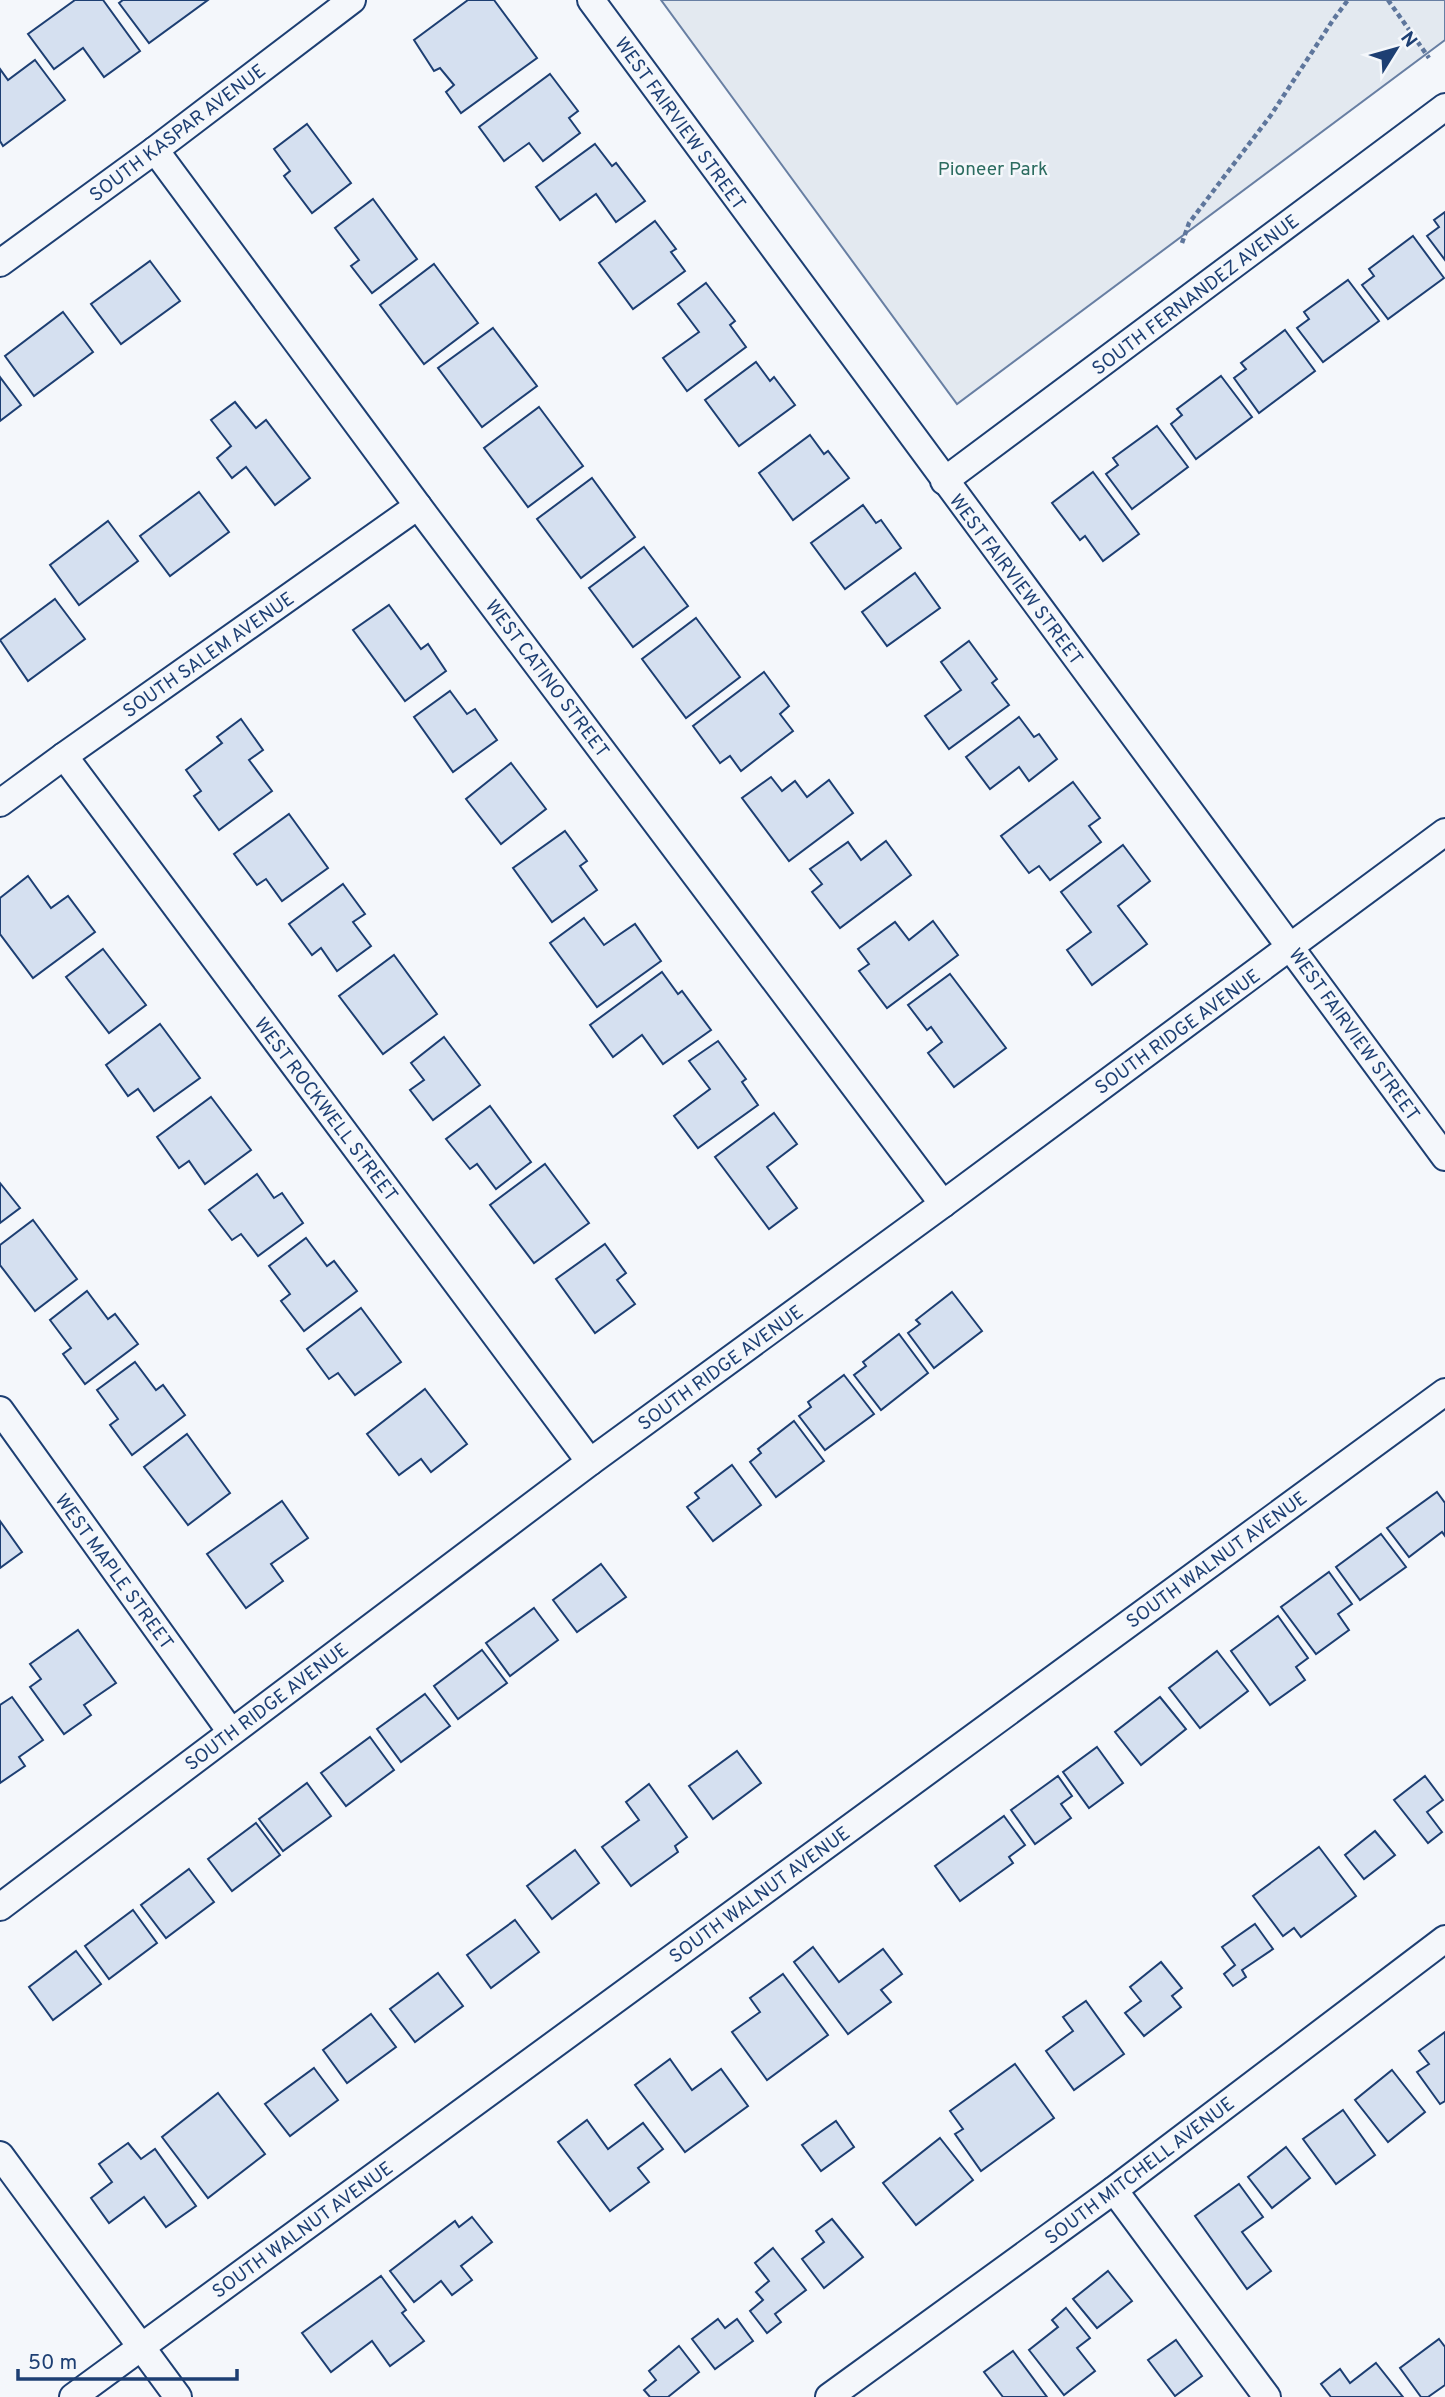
<svg xmlns="http://www.w3.org/2000/svg" width="1445" height="2397" font-family="Overpass,sans-serif">
  <style>
    .green { fill: #e3e9f0; stroke: #687fa3; stroke-width: 2 }
    .building { fill: #d5e0f0; stroke: #1d3f73; stroke-width: 2 }
    .lines { fill: none; stroke-linecap: round; stroke-linejoin: round }
    .street-casing { stroke: #1d3f73; stroke-width: 30 }
    .path { stroke: #5e769c; stroke-width: 4.5; stroke-dasharray: 5 3.5; stroke-linecap: butt }
    .street { stroke: #f4f7fb; stroke-width: 26 }
    .labels { text-anchor: middle; stroke-width: 5; stroke-linejoin: round; paint-order: stroke }
    .street-label { font-size: 19px; fill: #1d3f73; stroke: #f4f7fb }
    .park-label { font-size: 19px; fill: #2c6c60; stroke: #f4f7fb }
  </style>
  <rect width="100%" height="100%" fill="#f4f7fb"/>
  <polygon class="green" points="661,0 1445,0 1445,40 957,404"/>
  <g class="building">
    <polygon points="75,0 103,0 140,51 104,77 83,48 54,69 28,34"/>
    <polygon points="123,0 208,0 149,43 119,3"/>
    <polygon points="468,0 494,0 537,58 461,113 446,92 454,85 440,68 434,71 414,40"/>
    <polygon points="35,60 65,100 3,146 0,141 0,69 8,80"/>
    <polygon points="550,74 578,111 569,118 580,133 543,161 529,143 504,161 479,127"/>
    <polygon points="307,124 351,183 312,213 284,176 290,171 274,149"/>
    <polygon points="595,144 612,166 616,163 645,201 616,222 596,194 560,220 536,187"/>
    <polygon points="373,199 417,259 372,293 351,266 359,260 335,228"/>
    <polygon points="1445,212 1445,260 1427,236 1439,227 1434,220"/>
    <polygon points="655,221 676,249 671,252 685,271 633,309 599,263"/>
    <polygon points="1413,236 1444,278 1388,319 1362,285 1374,276 1369,269"/>
    <polygon points="150,261 180,301 121,344 91,304"/>
    <polygon points="434,264 478,323 424,364 380,305"/>
    <polygon points="1348,280 1379,321 1323,362 1297,328 1309,319 1304,312"/>
    <polygon points="706,283 735,321 730,325 746,347 687,391 663,358 699,332 678,304"/>
    <polygon points="63,312 93,352 34,396 5,356"/>
    <polygon points="493,328 537,386 482,427 438,368"/>
    <polygon points="1285,330 1315,371 1259,413 1234,378 1246,369 1241,363"/>
    <polygon points="756,362 770,381 774,377 795,405 739,446 705,400"/>
    <polygon points="1221,376 1252,417 1196,459 1171,424 1182,415 1177,409"/>
    <polygon points="0,377 21,405 0,421"/>
    <polygon points="235,402 256,428 266,420 310,478 275,505 246,467 232,478 217,458 231,446 211,420"/>
    <polygon points="539,407 583,466 528,507 484,448"/>
    <polygon points="1157,426 1188,467 1132,509 1106,474 1118,465 1113,458"/>
    <polygon points="810,435 824,454 828,451 849,478 793,520 759,473"/>
    <polygon points="1093,472 1139,534 1103,561 1085,536 1080,540 1052,503"/>
    <polygon points="592,478 635,537 581,578 537,519"/>
    <polygon points="199,492 229,532 170,576 140,536"/>
    <polygon points="863,505 876,523 881,520 901,548 845,589 811,543"/>
    <polygon points="108,521 138,561 79,605 50,565"/>
    <polygon points="644,547 688,606 633,647 589,588"/>
    <polygon points="915,573 940,608 887,646 862,612"/>
    <polygon points="55,599 85,639 28,681 0,640"/>
    <polygon points="389,605 421,649 428,644 446,671 405,701 353,630"/>
    <polygon points="696,618 740,677 686,718 642,659"/>
    <polygon points="969,641 997,679 992,683 1009,705 949,749 925,716 961,690 941,662"/>
    <polygon points="764,672 789,706 780,714 793,731 741,771 730,756 720,763 693,726"/>
    <polygon points="450,691 467,714 475,709 497,740 453,772 414,717"/>
    <polygon points="1019,717 1034,737 1039,734 1057,759 1029,781 1019,767 990,789 966,757"/>
    <polygon points="241,719 263,750 249,760 272,791 219,830 194,796 201,791 186,770 222,743 217,737"/>
    <polygon points="511,763 546,809 501,844 466,799"/>
    <polygon points="771,777 782,791 795,781 807,797 829,780 853,813 789,861 742,798"/>
    <polygon points="1073,782 1100,818 1089,826 1101,842 1050,880 1039,866 1029,873 1001,836"/>
    <polygon points="289,814 328,868 282,901 266,879 257,885 234,854"/>
    <polygon points="565,831 587,861 580,866 597,890 552,922 513,868"/>
    <polygon points="886,841 911,875 840,928 812,892 822,884 810,869 848,842 861,860"/>
    <polygon points="1123,845 1150,881 1118,906 1147,944 1092,985 1067,950 1091,932 1061,892"/>
    <polygon points="28,876 51,908 68,896 95,932 33,978 0,934 0,898"/>
    <polygon points="343,884 365,914 353,922 371,946 337,971 321,948 312,955 289,924"/>
    <polygon points="584,918 604,945 635,924 661,961 597,1007 550,943"/>
    <polygon points="933,921 958,955 887,1008 859,971 869,964 858,949 895,922 909,940"/>
    <polygon points="103,949 146,1005 109,1033 66,977"/>
    <polygon points="394,955 437,1014 383,1054 339,996"/>
    <polygon points="662,972 678,994 682,991 711,1030 663,1064 642,1035 613,1057 590,1025"/>
    <polygon points="950,974 1006,1048 954,1087 928,1053 942,1042 931,1027 927,1030 908,1005"/>
    <polygon points="160,1024 200,1078 154,1111 138,1089 128,1096 106,1065"/>
    <polygon points="444,1037 480,1085 433,1120 410,1090 424,1080 411,1063"/>
    <polygon points="718,1041 746,1079 742,1082 758,1105 698,1148 674,1116 710,1089 689,1061"/>
    <polygon points="211,1097 251,1150 205,1184 189,1161 179,1168 157,1137"/>
    <polygon points="490,1106 531,1162 496,1189 477,1164 470,1169 446,1139"/>
    <polygon points="774,1113 797,1144 767,1167 797,1208 769,1229 715,1157"/>
    <polygon points="545,1164 589,1223 534,1263 490,1205"/>
    <polygon points="257,1174 274,1198 282,1193 303,1223 258,1256 241,1234 232,1240 209,1210"/>
    <polygon points="0,1183 20,1208 0,1223"/>
    <polygon points="33,1220 77,1279 35,1311 0,1265 0,1245"/>
    <polygon points="306,1238 327,1266 334,1261 357,1291 304,1331 281,1301 290,1294 269,1266"/>
    <polygon points="605,1244 626,1273 617,1280 635,1304 595,1333 556,1279"/>
    <polygon points="87,1291 108,1319 115,1314 138,1344 85,1384 63,1354 71,1348 50,1320"/>
    <polygon points="952,1292 982,1331 934,1368 908,1333 920,1324 916,1320"/>
    <polygon points="361,1308 401,1362 355,1395 338,1373 329,1379 307,1349"/>
    <polygon points="899,1334 928,1373 881,1410 854,1375 866,1366 863,1362"/>
    <polygon points="135,1362 156,1390 163,1385 185,1415 132,1455 110,1425 118,1419 97,1390"/>
    <polygon points="844,1375 874,1414 825,1450 799,1416 811,1407 808,1402"/>
    <polygon points="425,1389 467,1444 431,1472 421,1459 399,1475 367,1434"/>
    <polygon points="794,1421 824,1461 776,1497 750,1462 761,1453 758,1449"/>
    <polygon points="187,1434 230,1493 188,1525 144,1467"/>
    <polygon points="732,1465 761,1505 713,1541 687,1507 699,1498 695,1493"/>
    <polygon points="1437,1492 1445,1503 1445,1536 1442,1532 1409,1557 1387,1528"/>
    <polygon points="282,1501 308,1538 271,1564 283,1581 246,1608 207,1554"/>
    <polygon points="0,1521 22,1552 0,1568"/>
    <polygon points="1381,1534 1406,1567 1360,1600 1336,1567"/>
    <polygon points="601,1564 626,1597 577,1632 553,1600"/>
    <polygon points="1329,1572 1352,1604 1338,1614 1349,1630 1316,1654 1281,1607"/>
    <polygon points="534,1608 558,1640 510,1676 486,1643"/>
    <polygon points="1278,1616 1308,1658 1296,1667 1305,1680 1270,1705 1231,1651"/>
    <polygon points="78,1630 116,1683 84,1705 91,1715 64,1734 30,1687 41,1679 30,1664"/>
    <polygon points="482,1650 507,1683 458,1719 434,1686"/>
    <polygon points="1217,1651 1248,1691 1200,1728 1169,1688"/>
    <polygon points="425,1694 450,1726 401,1762 377,1729"/>
    <polygon points="12,1697 43,1740 19,1757 25,1766 0,1783 0,1705"/>
    <polygon points="1160,1697 1186,1729 1141,1765 1115,1732"/>
    <polygon points="370,1737 394,1770 346,1806 321,1773"/>
    <polygon points="1097,1747 1123,1783 1089,1808 1063,1772"/>
    <polygon points="737,1751 761,1783 713,1819 689,1786"/>
    <polygon points="1058,1776 1072,1796 1061,1804 1071,1818 1035,1844 1011,1810"/>
    <polygon points="1425,1776 1443,1800 1427,1812 1442,1832 1428,1843 1394,1800"/>
    <polygon points="307,1783 331,1816 283,1851 259,1819"/>
    <polygon points="649,1784 687,1837 675,1846 678,1852 631,1886 602,1847 639,1820 626,1802"/>
    <polygon points="1004,1816 1025,1845 1009,1857 1013,1863 960,1901 935,1866"/>
    <polygon points="256,1823 280,1855 232,1891 208,1859"/>
    <polygon points="1375,1831 1395,1855 1364,1879 1345,1855"/>
    <polygon points="1319,1847 1356,1896 1301,1937 1294,1928 1283,1936 1253,1896"/>
    <polygon points="575,1850 599,1883 552,1919 527,1886"/>
    <polygon points="189,1869 214,1902 166,1938 141,1905"/>
    <polygon points="133,1910 157,1943 109,1979 85,1946"/>
    <polygon points="515,1920 539,1952 491,1988 467,1955"/>
    <polygon points="1255,1924 1273,1949 1242,1970 1246,1977 1233,1986 1224,1974 1235,1965 1222,1947"/>
    <polygon points="813,1947 839,1982 883,1949 902,1974 881,1990 891,2002 848,2034 794,1962"/>
    <polygon points="76,1951 101,1984 53,2020 29,1987"/>
    <polygon points="1161,1962 1182,1988 1172,1996 1181,2007 1144,2036 1125,2013 1141,2001 1130,1987"/>
    <polygon points="438,1973 463,2006 415,2042 390,2009"/>
    <polygon points="783,1974 828,2035 767,2080 732,2032 760,2012 750,1998"/>
    <polygon points="1086,2001 1124,2054 1074,2090 1046,2051 1073,2031 1063,2017"/>
    <polygon points="371,2014 396,2047 347,2083 323,2050"/>
    <polygon points="1445,2032 1445,2101 1440,2104 1417,2072 1429,2064 1419,2051"/>
    <polygon points="670,2059 692,2090 721,2069 748,2106 685,2152 635,2085"/>
    <polygon points="1015,2064 1054,2118 981,2171 955,2134 963,2129 950,2111"/>
    <polygon points="314,2068 338,2100 290,2136 265,2104"/>
    <polygon points="1392,2070 1425,2112 1388,2142 1355,2100"/>
    <polygon points="218,2093 265,2154 208,2198 162,2137"/>
    <polygon points="1343,2110 1375,2155 1336,2184 1303,2139"/>
    <polygon points="587,2120 608,2149 643,2123 663,2149 638,2168 649,2182 610,2211 558,2142"/>
    <polygon points="836,2121 854,2147 821,2171 802,2145"/>
    <polygon points="940,2138 973,2180 916,2225 883,2183"/>
    <polygon points="128,2143 141,2159 155,2149 196,2206 166,2227 144,2197 109,2223 91,2198 112,2182 99,2164"/>
    <polygon points="1286,2147 1310,2178 1272,2208 1248,2177"/>
    <polygon points="1239,2184 1263,2217 1242,2232 1271,2271 1247,2289 1195,2216"/>
    <polygon points="472,2217 492,2242 461,2266 472,2280 452,2295 441,2281 414,2302 390,2271 455,2221 459,2227"/>
    <polygon points="832,2219 863,2257 824,2288 802,2259 824,2242 816,2231"/>
    <polygon points="773,2248 806,2290 775,2314 781,2322 767,2333 750,2311 763,2300 756,2292 769,2281 755,2263"/>
    <polygon points="1108,2271 1132,2301 1097,2328 1073,2299"/>
    <polygon points="381,2276 406,2310 402,2313 424,2341 390,2366 372,2341 331,2372 302,2333"/>
    <polygon points="1066,2308 1090,2338 1077,2348 1095,2371 1064,2395 1029,2350 1058,2327 1052,2320"/>
    <polygon points="718,2319 725,2328 737,2319 753,2341 715,2369 692,2339"/>
    <polygon points="1439,2339 1445,2347 1445,2385 1428,2397 1421,2397 1400,2368"/>
    <polygon points="1176,2340 1202,2376 1175,2396 1148,2360"/>
    <polygon points="679,2346 699,2372 668,2397 650,2397 644,2390 656,2380 649,2371"/>
    <polygon points="1013,2351 1047,2397 1003,2397 984,2372"/>
    <polygon points="1376,2363 1403,2397 1331,2397 1321,2384 1340,2369 1350,2383"/>
  </g>
  <g class="lines">
    <defs>
      <g id="street">
        <polyline points="591,0 1445,1157"/>
        <polyline points="155,150 418,506 943,1204"/>
        <polyline points="0,263 155,150 352,0"/>
        <polyline points="944,481 1445,107"/>
        <polyline points="64,756 590,1462"/>
        <polyline points="0,803 64,756 418,506"/>
        <polyline points="0,1410 231,1732"/>
        <polyline points="0,1907 590,1462 943,1204 1445,832"/>
        <polyline points="0,2155 178,2397"/>
        <polyline points="1114,2190 1267,2397"/>
        <polyline points="73,2397 1445,1392"/>
        <polyline points="829,2397 1114,2190 1445,1939"/>
      </g>
    </defs>
    <use href="#street" class="street-casing"/>
    <g class="path">
      <polyline points="1388,0 1429,58"/>
      <polyline points="1182,243 1189,223 1271,115 1333,20 1348,0"/>
    </g>
    <use href="#street" class="street"/>
  </g>
  <g class="labels">
    <g class="street-label">
      <text transform="translate(681 123) rotate(54)" y="7">WEST FAIRVIEW STREET</text>
      <text transform="translate(177 132) rotate(-37)" y="7">SOUTH KASPAR AVENUE</text>
      <text transform="translate(1195 294) rotate(-37)" y="7">SOUTH FERNANDEZ AVENUE</text>
      <text transform="translate(1017 579) rotate(53)" y="7">WEST FAIRVIEW STREET</text>
      <text transform="translate(208 654) rotate(-35)" y="7">SOUTH SALEM AVENUE</text>
      <text transform="translate(548 678) rotate(53)" y="7">WEST CATINO STREET</text>
      <text transform="translate(1177 1031) rotate(-36)" y="7">SOUTH RIDGE AVENUE</text>
      <text transform="translate(1355 1034) rotate(54)" y="7">WEST FAIRVIEW STREET</text>
      <text transform="translate(327 1109) rotate(53)" y="7">WEST ROCKWELL STREET</text>
      <text transform="translate(720 1367) rotate(-36)" y="7">SOUTH RIDGE AVENUE</text>
      <text transform="translate(1216 1559) rotate(-36)" y="7">SOUTH WALNUT AVENUE</text>
      <text transform="translate(115 1571) rotate(54)" y="7">WEST MAPLE STREET</text>
      <text transform="translate(266 1706) rotate(-37)" y="7">SOUTH RIDGE AVENUE</text>
      <text transform="translate(759 1894) rotate(-36)" y="7">SOUTH WALNUT AVENUE</text>
      <text transform="translate(1139 2170) rotate(-37)" y="7">SOUTH MITCHELL AVENUE</text>
      <text transform="translate(302 2229) rotate(-36)" y="7">SOUTH WALNUT AVENUE</text>
    </g>
    <g class="park-label">
      <text x="993" y="175">Pioneer Park</text>
    </g>
  </g>
  <g transform="translate(1396 49) rotate(53)" stroke="#f4f7fb" stroke-width="5" paint-order="stroke">
  <path d="M0-5L12 26L0 18L-12 26Z" fill="#1d3f73"/>
  <text y="-10" font-size="19" font-weight="bold" text-anchor="middle" fill="#1d3f73">N</text>
  </g>
  <path d="M18 2369v10h219v-10" fill="none" stroke="#1d3f73" stroke-width="3.5"/>
  <text x="28" y="2369" font-size="21" fill="#1d3f73" stroke="#f4f7fb" stroke-width="5" paint-order="stroke">50 m</text>
</svg>
